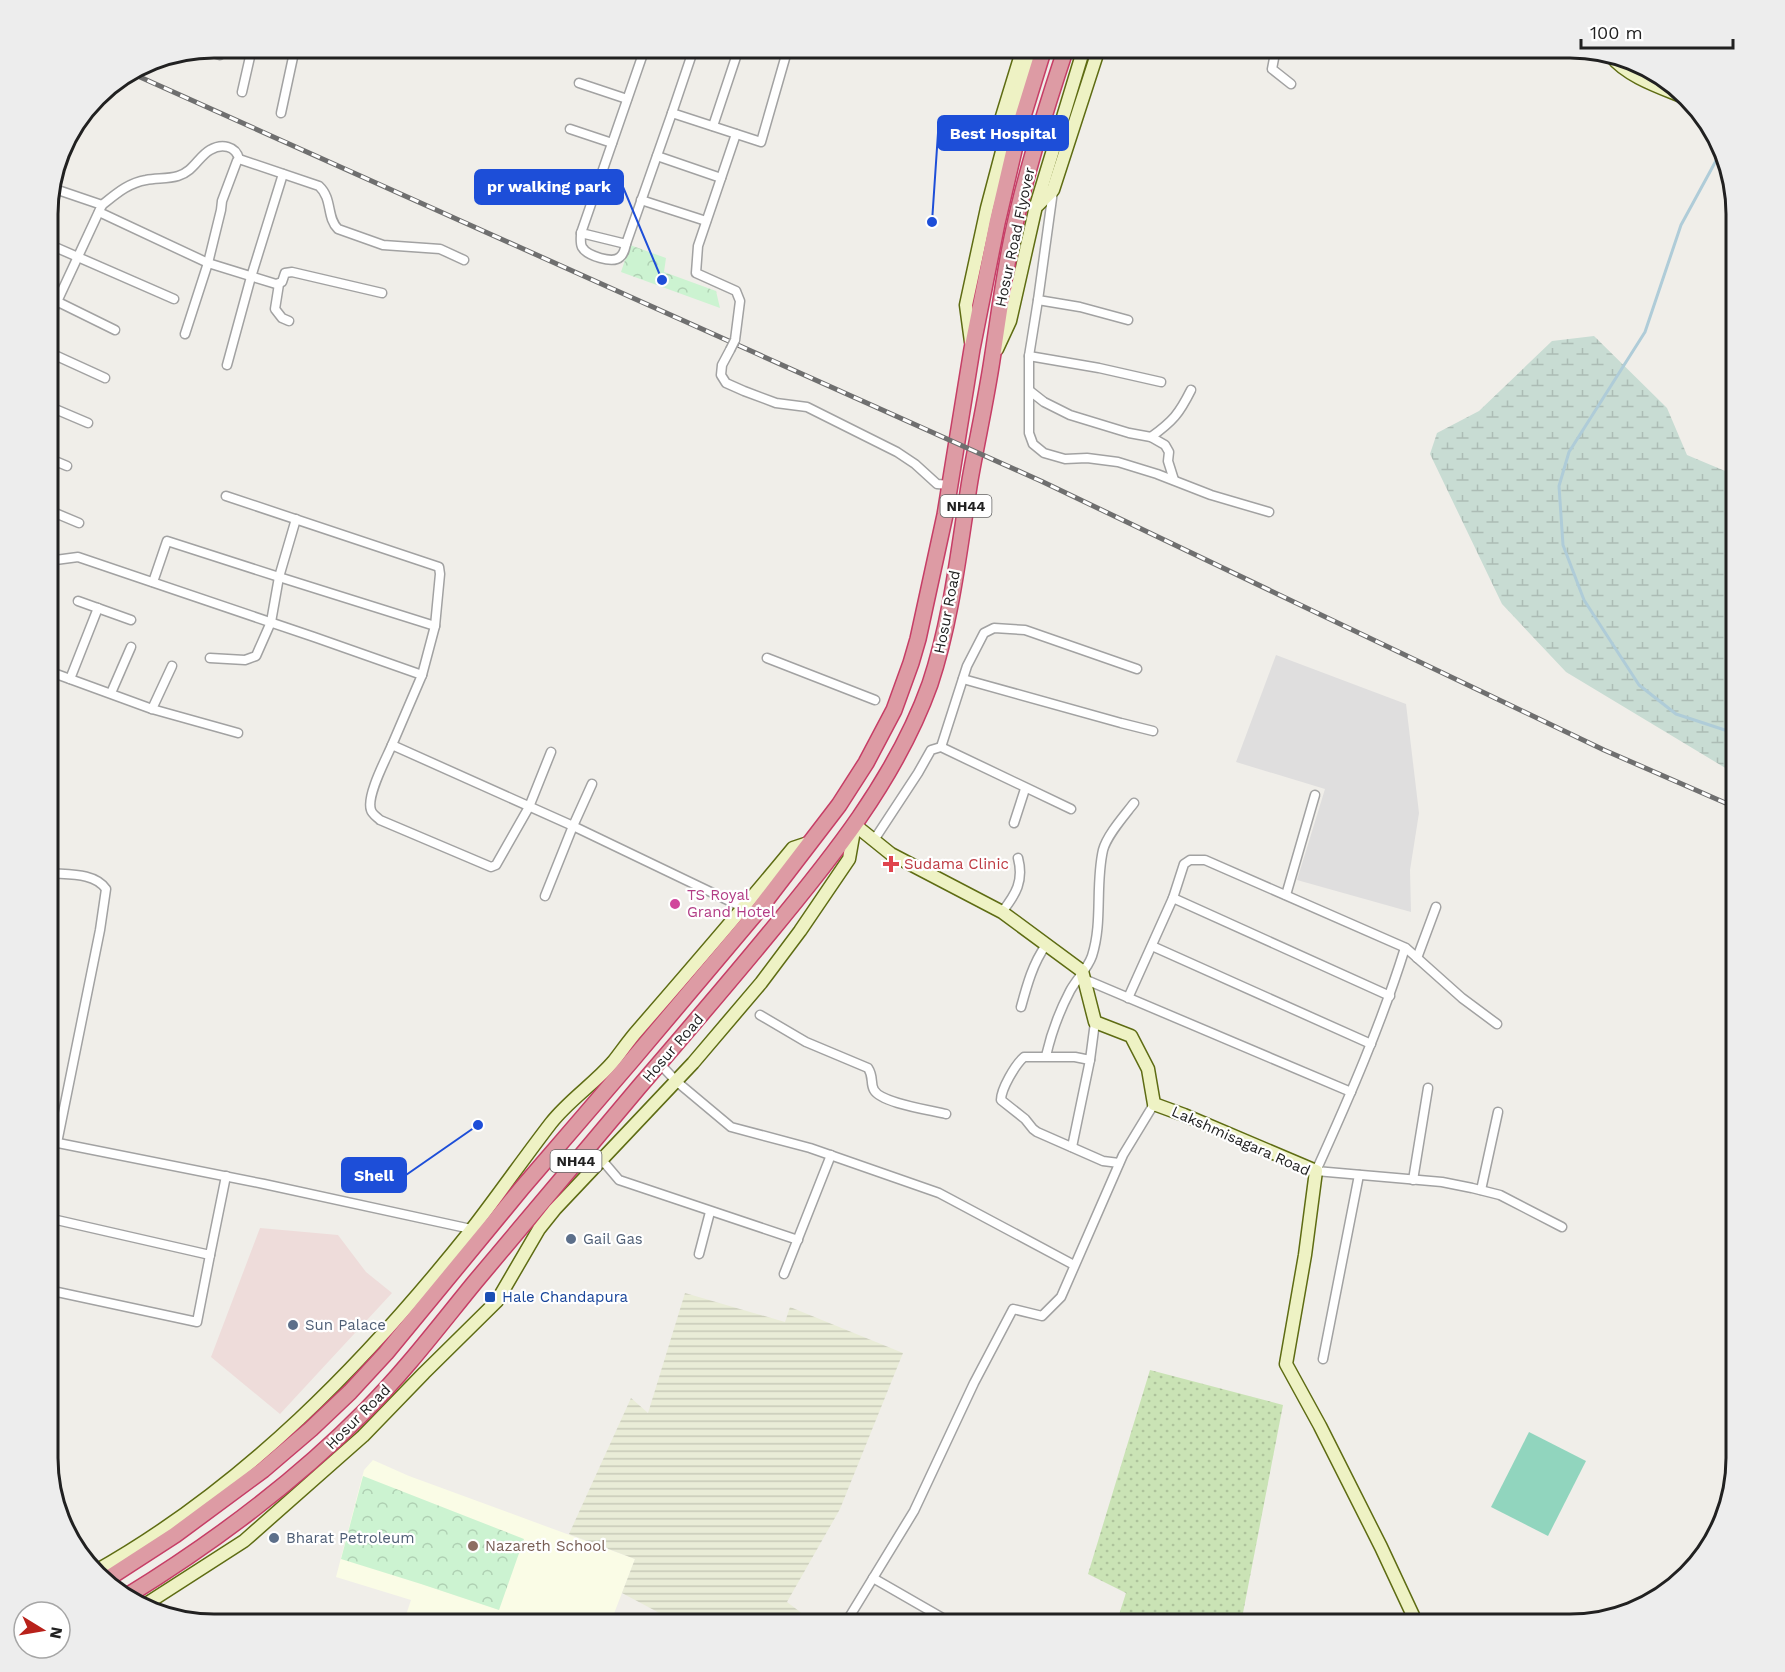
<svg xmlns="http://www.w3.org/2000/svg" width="1785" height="1672" font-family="'Work Sans',sans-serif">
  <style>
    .residential { fill: #dfdede }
    .commercial { fill: #eedcda }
    .education { fill: #fafce6 }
    .farmland { fill: url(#farmland-rules) }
    .grass { fill: url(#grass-dots) }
    .wetland { fill: url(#wetland-marsh) }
    .park { fill: url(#park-crowns) }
    .pitch { fill: #91d5be }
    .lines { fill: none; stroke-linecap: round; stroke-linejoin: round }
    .stream { stroke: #afccd8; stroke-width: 3 }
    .street-casing { stroke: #a2a2a2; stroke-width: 11 }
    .secondary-casing { stroke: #5e6c13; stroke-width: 15 }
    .highway-casing { stroke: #c63e66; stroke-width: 18 }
    .street { stroke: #fff; stroke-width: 8 }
    .secondary { stroke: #eef2c4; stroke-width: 12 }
    .highway { stroke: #dd9ba4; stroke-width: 15 }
    .rail-casing { stroke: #6f6f6f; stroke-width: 5 }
    .rail { stroke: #fff; stroke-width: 3; stroke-dasharray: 9; stroke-linecap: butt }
    .street-bridge-casing { stroke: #a2a2a2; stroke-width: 11; stroke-linecap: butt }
    .street-bridge { stroke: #fff; stroke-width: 8 }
    .health-dot { fill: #e0444e; stroke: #fff; stroke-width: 2 }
    .hotel-dot { fill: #d1479c; stroke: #fff; stroke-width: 2 }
    .service-dot { fill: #5c6f8a; stroke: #fff; stroke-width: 2 }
    .transit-dot { fill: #1a4fb4; stroke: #fff; stroke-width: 2 }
    .education-dot { fill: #8d6e63; stroke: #fff; stroke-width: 2 }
    .labels { text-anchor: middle; stroke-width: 4.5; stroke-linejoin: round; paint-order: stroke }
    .shield { fill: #fff; stroke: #646464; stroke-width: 1.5 }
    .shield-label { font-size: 14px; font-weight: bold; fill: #212121 }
    .street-label { font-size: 15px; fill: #212121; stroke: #fff }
    .health-label { font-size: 15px; fill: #be3a42; stroke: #fff; text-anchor: start }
    .hotel-label { font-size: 15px; fill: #b23c85; stroke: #fff; text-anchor: start }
    .service-label { font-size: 15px; fill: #4e5e75; stroke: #fff; text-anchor: start }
    .transit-label { font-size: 15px; fill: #164399; stroke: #fff; text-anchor: start }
    .education-label { font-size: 15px; fill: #785e54; stroke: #fff; text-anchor: start }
    .rim { fill: none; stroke: #212121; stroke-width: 3 }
    .leader { fill: none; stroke: #1d4ed8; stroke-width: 2 }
    .callout-dot { fill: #1d4ed8; stroke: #fff; stroke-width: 2 }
    .callout { fill: #1d4ed8; stroke: #1d4ed8; stroke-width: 2 }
    .callout-label { font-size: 16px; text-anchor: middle; font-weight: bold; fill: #fff }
  </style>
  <defs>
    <pattern id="farmland-rules" width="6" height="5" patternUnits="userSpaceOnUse" patternTransform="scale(1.5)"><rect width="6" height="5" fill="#e9ecd7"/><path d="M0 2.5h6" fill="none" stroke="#c8cab8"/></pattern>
    <pattern id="grass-dots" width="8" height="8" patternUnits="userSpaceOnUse" patternTransform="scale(1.5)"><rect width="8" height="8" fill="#cae3b5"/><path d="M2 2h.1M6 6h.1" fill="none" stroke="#adc29b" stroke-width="1.8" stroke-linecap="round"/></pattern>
    <pattern id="wetland-marsh" width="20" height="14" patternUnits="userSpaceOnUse" patternTransform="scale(1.5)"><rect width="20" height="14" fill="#c8dcd3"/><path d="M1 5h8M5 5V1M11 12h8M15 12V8" fill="none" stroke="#acbcb5"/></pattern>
    <pattern id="park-crowns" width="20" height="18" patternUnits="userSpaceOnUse" patternTransform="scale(1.5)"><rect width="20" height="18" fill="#ccf3d1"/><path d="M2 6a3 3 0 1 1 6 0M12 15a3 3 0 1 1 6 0" fill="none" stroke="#afd0b3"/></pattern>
  </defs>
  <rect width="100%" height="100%" fill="#f0eee9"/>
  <polygon class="residential" points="1276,655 1406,704 1419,813 1410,870 1411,912 1297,880 1325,789 1236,762"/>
  <polygon class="commercial" points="260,1228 338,1235 366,1272 392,1293 280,1414 211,1357"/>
  <polygon class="education" points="373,1460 409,1476 635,1559 610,1624 403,1624 411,1600 336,1577 364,1470"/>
  <polygon class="farmland" points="685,1293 785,1322 790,1307 903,1353 840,1509 787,1602 816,1624 680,1624 622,1593 635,1559 569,1534 631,1398 648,1413"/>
  <polygon class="grass" points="1150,1370 1283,1405 1243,1613 1255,1624 1116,1624 1126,1593 1088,1574"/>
  <polygon class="wetland" points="1594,336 1667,408 1687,455 1737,476 1737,775 1566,672 1502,604 1430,454 1437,433 1479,411 1552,341"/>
  <g class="park">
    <polygon points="630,245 666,258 664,272 716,291 720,308 621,272"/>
    <polygon points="363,1476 524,1539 499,1610 421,1584 341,1559"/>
  </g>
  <polygon class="pitch" points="1529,1432 1586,1461 1548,1536 1491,1507"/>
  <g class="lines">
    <polyline class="stream" points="1720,144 1718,157 1681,225 1645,332 1569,452 1559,486 1563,545 1584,600 1639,685 1676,714 1737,734"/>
    <defs>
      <g id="street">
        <polyline points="619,48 642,55"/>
        <polyline points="645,48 581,233 626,244 672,113 761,142 788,48"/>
        <polyline points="1276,48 1272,69 1291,84"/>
        <polyline points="203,50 220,55"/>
        <polyline points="579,83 627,99"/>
        <polyline points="242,92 252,48"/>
        <polyline points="281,113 295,48"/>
        <polyline points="672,113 694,48"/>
        <polyline points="713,126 739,48"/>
        <polyline points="570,129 612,143"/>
        <polyline points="657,156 721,178"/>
        <polyline points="1053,191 1038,300 1080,307 1128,320"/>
        <polyline points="641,200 706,221"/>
        <path d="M102 205C116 194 128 183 146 180 156 178 168 179 178 176 194 171 198 157 210 150 222 143 236 146 239 159"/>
        <polyline points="99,212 208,263 276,284 282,282 285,273 292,272 382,293"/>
        <path d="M581 233C581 238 580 243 582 247 587 256 613 264 620 257 624 254 625 249 626 244"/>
        <polyline points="48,244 174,299"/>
        <polyline points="279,284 275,309 282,318 289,321"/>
        <polyline points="48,297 115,330"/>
        <polyline points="1038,300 1029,356 1099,368 1161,382"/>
        <polyline points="48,321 102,205 52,188"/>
        <path d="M185 334 208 263 221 210 222 201 237 161 239 159 319 186C333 199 326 217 338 229L383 245 440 249 464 260"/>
        <polyline points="735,340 740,301 736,291 696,273 698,246 736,134"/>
        <polyline points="730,350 722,365 721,375 726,383 744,391 776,403 807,407 897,452 915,464 937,484 950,485"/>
        <polyline points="48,352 105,378"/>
        <polyline points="1029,356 1029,433 1033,444 1044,453 1065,459 1087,458 1118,462 1157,474 1211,495 1269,512"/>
        <polyline points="227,365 251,277 283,174"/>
        <polyline points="1030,391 1044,402 1070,415 1129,433 1151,437 1165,445 1169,452 1168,461 1174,480"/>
        <polyline points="48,406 88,423"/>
        <path d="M1151 437C1173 421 1179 414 1191 390"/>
        <polyline points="48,458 67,466"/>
        <polyline points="226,496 439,567 440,574 435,626 422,675"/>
        <polyline points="48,510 79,523"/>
        <polyline points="48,561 78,557 314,637 422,675 392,745 573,826 744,908"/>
        <polyline points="153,582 167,541 279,577 435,626"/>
        <polyline points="78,601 131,620"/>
        <polyline points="210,658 245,660 256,656 271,622 279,577 296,519"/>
        <polyline points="767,658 875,700"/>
        <polyline points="48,671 152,709 238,733"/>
        <polyline points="70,679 98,608"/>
        <polyline points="963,679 1121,723 1153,731"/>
        <polyline points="111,693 131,647"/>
        <polyline points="152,709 172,666"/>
        <path d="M392 745C386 759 366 796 371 810 372 814 377 817 380 820L491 867 496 865 529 807 551 752"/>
        <polyline points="941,747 967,666 984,633 994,628 1025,630 1137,669"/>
        <polyline points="1014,823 1025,789"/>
        <polyline points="874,840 918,773 931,750 941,747 1071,809"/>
        <path d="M48 873C67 875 94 872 106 889L100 930 57 1143"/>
        <polyline points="1286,895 1315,795"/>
        <polyline points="545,896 573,826 592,784"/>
        <polyline points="1173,898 1390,996"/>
        <path d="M1002 912C1016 894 1024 881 1018 858"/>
        <polyline points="1152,946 1371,1044"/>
        <path d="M1405 948C1381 1025 1349 1098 1316 1171L1442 1182 1472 1188 1500 1195 1562 1227"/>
        <polyline points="1417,958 1436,907"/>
        <polyline points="1084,979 1351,1092"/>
        <polyline points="1128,998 1173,898 1184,864 1190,860 1205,860 1406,948 1462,998 1497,1024"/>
        <path d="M1021 1007C1027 985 1033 963 1046 945"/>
        <path d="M760 1015 806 1042 868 1068C874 1077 870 1083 874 1090 881 1103 930 1110 946 1114"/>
        <path d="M1095 1022 1090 1060 1075 1057H1024C1015 1065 1001 1089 1001 1100L1025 1119 1033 1129 1037 1132 1103 1161 1119 1163"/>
        <path d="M1046 1056C1051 1034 1059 1012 1070 991 1076 980 1088 968 1092 956 1103 922 1095 885 1103 850 1107 835 1124 816 1134 803"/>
        <polyline points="660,1064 676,1081 731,1127 810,1148 939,1193 1074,1265"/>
        <polyline points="48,1141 264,1184 471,1229"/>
        <polyline points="1072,1147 1090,1060"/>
        <polyline points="588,1148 602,1160 619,1180 798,1240"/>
        <polyline points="1413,1180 1428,1088"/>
        <polyline points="1481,1190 1498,1112"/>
        <polyline points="48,1218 210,1255 226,1176"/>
        <polyline points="699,1254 710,1212"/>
        <polyline points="784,1274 831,1155"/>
        <polyline points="48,1290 197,1322 210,1255"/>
        <polyline points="1323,1359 1359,1175"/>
        <polyline points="873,1578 953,1624"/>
        <polyline points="637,1620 645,1624"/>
        <polyline points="845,1624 914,1511 974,1383 1013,1309 1042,1316 1061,1297 1123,1155 1154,1104"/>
      </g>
      <g id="secondary">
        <path d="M1611 56C1628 78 1666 89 1691 100"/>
        <polyline points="1005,139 1000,123 1023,48"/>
        <polyline points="1038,205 1053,190 1099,48"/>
        <polyline points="971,342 966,305 987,208 1014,106 1033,48"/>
        <polyline points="997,349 1010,321 1036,206 1084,48"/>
        <path d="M94 1572C244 1488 366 1362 472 1229 499 1194 524 1158 551 1123 569 1100 594 1084 613 1062 621 1052 629 1040 638 1030 690 970 742 910 793 848L811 842"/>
        <polyline points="143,1606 244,1541 363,1436 424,1373 497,1301 539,1229 555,1209 693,1063 761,983 800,931 849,859 855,825 891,854 1002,912 1082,971 1095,1022 1131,1036 1148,1069 1154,1104 1184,1115 1316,1171 1305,1255 1286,1364 1320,1426 1381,1547 1417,1624"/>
      </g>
      <g id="highway">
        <polyline points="104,1581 175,1535 263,1470 311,1429 350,1392 386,1353 522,1188 633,1059 757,912 839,805 866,763 894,710 911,663 918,639 945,515 972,349 997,223 1019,129 1044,48"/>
        <path d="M127 1596C213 1543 294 1483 365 1411 405 1371 439 1326 475 1282 530 1217 584 1152 639 1087 682 1037 725 987 767 936 831 859 896 779 930 684 952 618 959 548 970 480 977 440 986 400 992 360 999 316 1004 273 1014 229 1027 168 1046 108 1066 48"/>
      </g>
    </defs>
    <use href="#street" class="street-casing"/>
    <use href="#secondary" class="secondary-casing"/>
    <use href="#highway" class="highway-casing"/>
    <use href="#street" class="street"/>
    <use href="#secondary" class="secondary"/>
    <use href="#highway" class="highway"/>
    <defs>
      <polyline id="rail" points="131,73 1041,481 1604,750 1737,808"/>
    </defs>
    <use href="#rail" class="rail-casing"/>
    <use href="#rail" class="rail"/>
    <defs>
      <polyline id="street-bridge" points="730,350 735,340"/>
    </defs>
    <use href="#street-bridge" class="street-bridge-casing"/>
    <use href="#street-bridge" class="street-bridge"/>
  </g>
  <path class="health-dot" d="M888 855h6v6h6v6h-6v6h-6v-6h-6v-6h6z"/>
  <circle class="hotel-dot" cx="675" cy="904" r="6"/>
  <g class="service-dot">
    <circle cx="571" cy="1239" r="6"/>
    <circle cx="293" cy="1325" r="6"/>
    <circle cx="274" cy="1538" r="6"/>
  </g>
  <rect class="transit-dot" x="484" y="1291" width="12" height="12" rx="3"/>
  <circle class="education-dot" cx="473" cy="1546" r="6"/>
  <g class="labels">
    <g class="shield">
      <rect x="940.5" y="495" width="51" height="22" rx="4.5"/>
      <rect x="550.5" y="1150" width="51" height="22" rx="4.5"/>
    </g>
    <g class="shield-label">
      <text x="966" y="511">NH44</text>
      <text x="576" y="1166">NH44</text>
    </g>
    <g class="street-label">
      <text transform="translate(1015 237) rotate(-78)" y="5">Hosur Road Flyover</text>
      <text transform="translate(947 612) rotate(-79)" y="5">Hosur Road</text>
      <text transform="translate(673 1048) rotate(-49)" y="5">Hosur Road</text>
      <text transform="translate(1241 1141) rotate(24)" y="5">Lakshmisagara Road</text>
      <text transform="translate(358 1417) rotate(-45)" y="5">Hosur Road</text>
    </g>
    <g class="health-label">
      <text x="904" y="869">Sudama Clinic</text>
    </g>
    <g class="hotel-label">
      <text x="687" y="900">TS Royal<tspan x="687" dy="17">Grand Hotel</tspan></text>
    </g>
    <g class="service-label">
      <text x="583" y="1244">Gail Gas</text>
      <text x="305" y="1330">Sun Palace</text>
      <text x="286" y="1543">Bharat Petroleum</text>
    </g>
    <g class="transit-label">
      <text x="502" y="1302">Hale Chandapura</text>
    </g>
    <g class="education-label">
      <text x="485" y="1551">Nazareth School</text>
    </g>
  </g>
  <path d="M0 0H1785V1672H0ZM214 58H1570A156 156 0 0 1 1726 214V1458A156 156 0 0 1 1570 1614H214A156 156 0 0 1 58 1458V214A156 156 0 0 1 214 58Z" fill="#ededed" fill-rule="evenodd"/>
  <path class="rim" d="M214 58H1570A156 156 0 0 1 1726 214V1458A156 156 0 0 1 1570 1614H214A156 156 0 0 1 58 1458V214A156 156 0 0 1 214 58Z"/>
  <path class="leader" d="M932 222L938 133M662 280L623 187M478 1125L406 1175"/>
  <g class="callout-dot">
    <circle cx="932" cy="222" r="6"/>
    <circle cx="662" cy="280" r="6"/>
    <circle cx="478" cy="1125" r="6"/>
  </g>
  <g class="callout">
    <rect x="938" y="116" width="130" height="34" rx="6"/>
    <rect x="475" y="170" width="148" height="34" rx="6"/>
    <rect x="342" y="1158" width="64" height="34" rx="6"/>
  </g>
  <g class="callout-label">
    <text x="1003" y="139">Best Hospital</text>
    <text x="549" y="192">pr walking park</text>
    <text x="374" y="1181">Shell</text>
  </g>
  <g transform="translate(42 1630) rotate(101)"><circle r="28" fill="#ffffff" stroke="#a6a6a6" stroke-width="1.5"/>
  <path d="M0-4.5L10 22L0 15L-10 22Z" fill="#b8211a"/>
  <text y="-9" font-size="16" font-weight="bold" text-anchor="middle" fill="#212121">N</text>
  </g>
  <path d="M1581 39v9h152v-9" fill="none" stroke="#212121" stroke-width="3"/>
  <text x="1590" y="39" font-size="18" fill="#212121" stroke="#ffffff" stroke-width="4.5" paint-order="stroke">100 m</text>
</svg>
